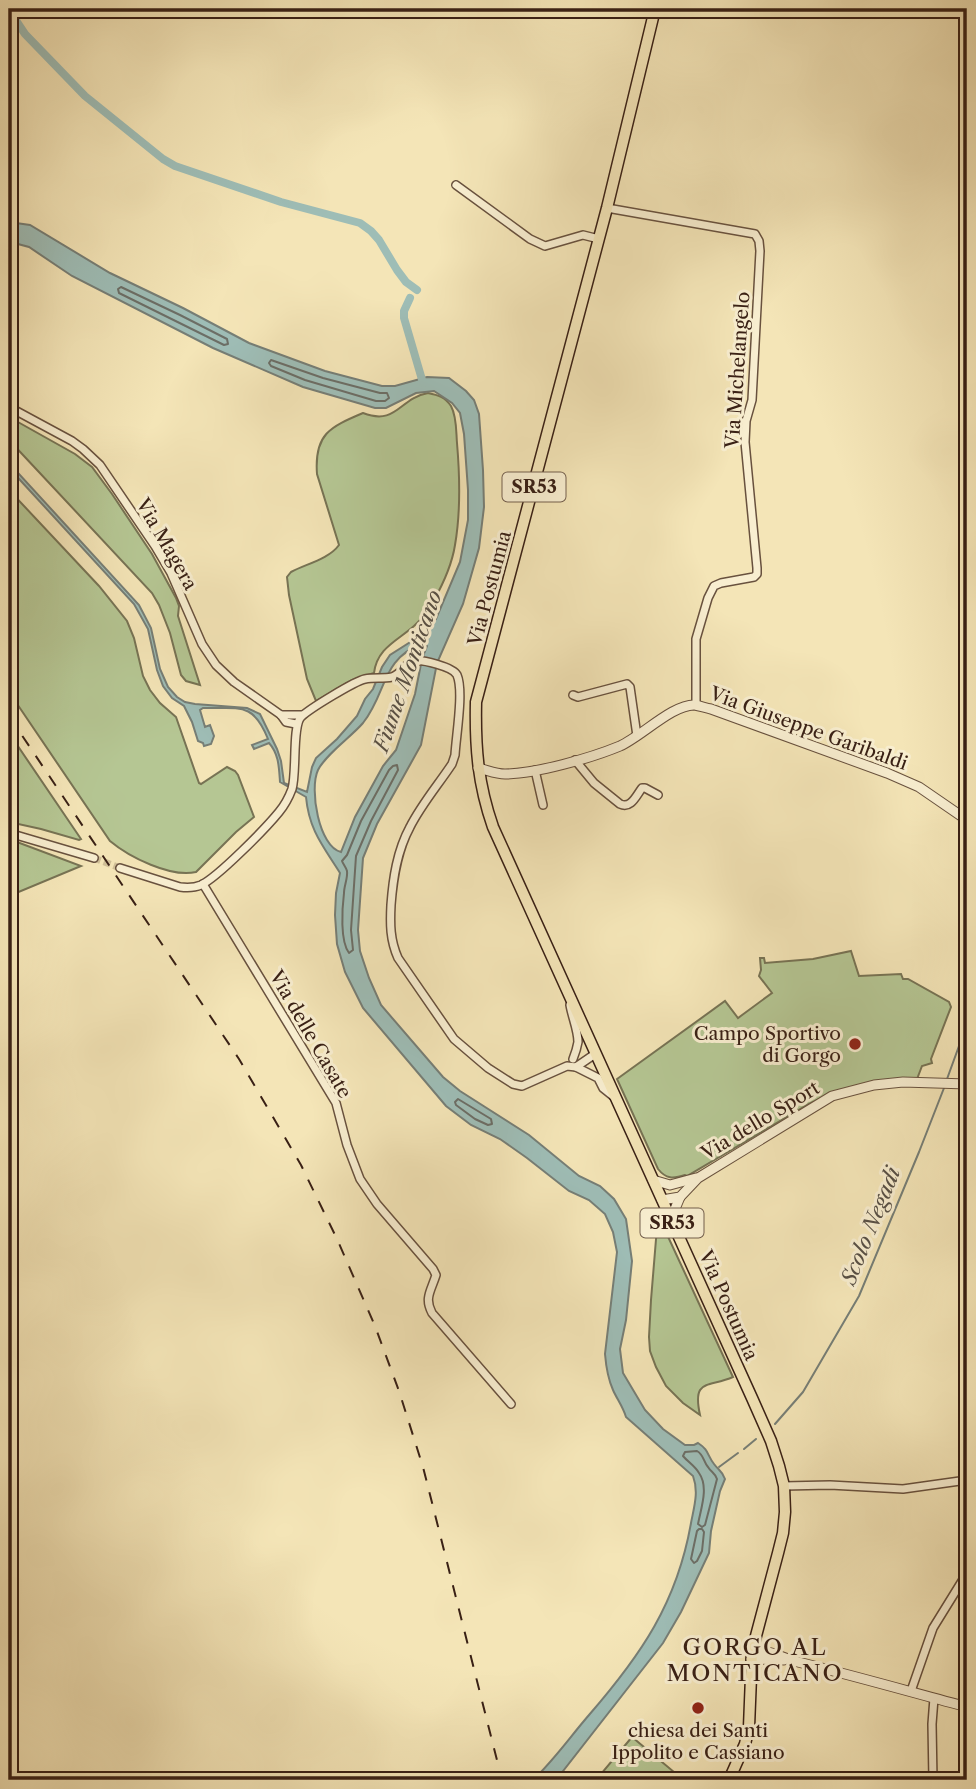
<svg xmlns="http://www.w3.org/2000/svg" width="976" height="1789" font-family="'Libre Caslon Text',serif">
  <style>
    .green { fill: #b5c693; stroke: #777354; stroke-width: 2 }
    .water { fill: #9ebdb6; stroke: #767e76; stroke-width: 2; fill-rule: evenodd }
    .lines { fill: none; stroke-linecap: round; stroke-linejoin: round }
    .shore { stroke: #6c6e66; stroke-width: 2 }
    .stream { stroke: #767e76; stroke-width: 2 }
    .canal { stroke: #9ebdb6; stroke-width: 8 }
    .minor-tunnel { stroke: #cfbe97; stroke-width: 7; stroke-dasharray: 7 3.5; stroke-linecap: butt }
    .minor-casing { stroke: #68513e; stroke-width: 10 }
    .tertiary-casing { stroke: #68513e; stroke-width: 11 }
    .primary-casing { stroke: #392015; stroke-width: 13 }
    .minor { stroke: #f8eed0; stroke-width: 7 }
    .tertiary { stroke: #f8eed0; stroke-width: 9 }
    .primary { stroke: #f4e5b7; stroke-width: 10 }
    .rail { stroke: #392015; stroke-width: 2; stroke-dasharray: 12 12; stroke-linecap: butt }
    .poi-dot { fill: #8f2418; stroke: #f8eed0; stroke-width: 2.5 }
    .labels { text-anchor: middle; stroke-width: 6; stroke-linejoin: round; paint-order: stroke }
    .shield { fill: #f8eed0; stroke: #725e4d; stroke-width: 2 }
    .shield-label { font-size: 18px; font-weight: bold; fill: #392015 }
    .street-label { font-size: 19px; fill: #392015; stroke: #f8eed0 }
    .poi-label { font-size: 19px; fill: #392015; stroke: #f8eed0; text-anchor: end }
    .water-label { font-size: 21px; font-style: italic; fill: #574f45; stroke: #f8eed0 }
    .quarter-label { font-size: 23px; letter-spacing: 2px; fill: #392015; stroke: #f8eed0 }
  </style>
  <rect width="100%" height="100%" fill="#f4e5b7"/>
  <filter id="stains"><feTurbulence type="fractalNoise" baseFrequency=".00286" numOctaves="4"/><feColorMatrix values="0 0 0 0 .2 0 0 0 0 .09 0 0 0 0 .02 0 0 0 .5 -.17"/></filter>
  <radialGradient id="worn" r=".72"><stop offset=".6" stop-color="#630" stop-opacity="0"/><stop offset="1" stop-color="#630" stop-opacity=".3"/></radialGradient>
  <g class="green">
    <path d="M428 393C438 395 445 397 451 406 457 417 456 432 457 443 460 478 461 511 455 545 452 564 443 584 434 600 429 609 422 619 414 626 397 641 377 648 374 673L352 680 316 701 307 679 289 595 287 577 291 572C306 564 329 559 339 545L317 474C314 434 330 427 363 413 397 426 399 398 428 393Z"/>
    <polygon points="9,417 75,454 92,467 112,494 152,554 176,598 179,606 178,616 200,685 186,681 181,675 170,633 159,605 152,593 9,440"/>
    <path d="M9 490 99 586 127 621 134 638 143 676 150 690 160 703 176 717 199 783 201 784 227 767 235 771 238 775 254 817 236 832 196 872C171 878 129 857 110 841L9 692Z"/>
    <polygon points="9,733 81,839 79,840 41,829 9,822"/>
    <polygon points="9,839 81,866 9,896"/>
    <path d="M851 951 859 976 901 974 903 979H908L949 1002 951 1007 931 1059 932 1063 922 1066 917 1079C874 1080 848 1084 809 1104L687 1176 685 1175C673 1179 666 1179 658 1169L617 1079 725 1001 738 1018 772 993 759 976 761 970 760 958H764L765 963 813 959Z"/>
    <path d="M658 1215 733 1377C708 1388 692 1378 700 1415L683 1403 666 1386 656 1367 650 1351 649 1337 651 1300Z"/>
    <polygon points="632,1737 674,1772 667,1780 596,1780"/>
  </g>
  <path class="water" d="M9 222 30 225 110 273 183 308 249 343 325 371 382 386H395L427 377 449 378 466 391 474 400 479 414 483 470 484 507 479 548 463 604 437 663 421 745 377 824 363 858 358 930 360 951 369 978 381 1005 443 1077 460 1091 529 1135 579 1176 600 1186 614 1199 626 1219 632 1261 626 1320 620 1349 623 1373 645 1410 663 1429 685 1445H694L698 1443C709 1450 707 1455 714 1464 719 1471 721 1469 725 1479L720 1491 711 1531 709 1553 681 1612 663 1643 556 1780H533C554 1760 570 1737 589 1715 641 1655 677 1603 691 1523 694 1507 699 1492 693 1476L626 1417C623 1407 617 1399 613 1390 608 1379 606 1366 605 1354L617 1252 613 1232 605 1214 589 1200 569 1191 527 1158 500 1139 471 1125 446 1106 363 1008 345 972 337 944 335 915 336 893 340 873C323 846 309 830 306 797L280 782C279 768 279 754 269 743L254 749 252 745 268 739C253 701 239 709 203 708L200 710 205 727 210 725 214 736 211 744 204 746 203 743 198 741 192 722 184 706 172 698 163 686 157 670 148 629 134 604 9 468V463L139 605 151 628 160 669 168 687 177 697 185 702 195 704 247 708 260 714 277 749 281 761 284 783 307 792 312 767 316 758 337 739 357 716 365 699 373 689 382 667 390 655 415 639 436 619 460 562 468 520V490L464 434 460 413 452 403 434 391 416 393 386 408H375L303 387 213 348 72 276 29 247 14 243 11 248H9ZM423 643 427 646 422 659 415 694 396 750 383 766 355 817 341 852C319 847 309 789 318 770 326 754 351 737 363 723 388 691 380 660 423 643Z"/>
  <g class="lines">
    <g class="shore">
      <polygon points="121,287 180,315 227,339 228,344 224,345 119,293 118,289"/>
      <polygon points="271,360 323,378 380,393 387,393 389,398 385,401 376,401 305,380 271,366 269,363"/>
      <path d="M397 765 398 770 371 821 356 856 351 930 353 950 349 953C340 941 342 909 344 893 344 886 348 878 347 871 346 867 343 864 342 861L347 855 361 821 389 770 393 766Z"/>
      <polygon points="458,1099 491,1119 492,1124 488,1125 475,1119 456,1105 455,1102"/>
      <path d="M697 1451C704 1455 703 1461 708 1467 711 1472 715 1473 717 1479L705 1525 702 1527 698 1524C701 1508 709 1487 699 1473 695 1466 688 1462 683 1456L685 1452Z"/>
      <polygon points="699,1529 702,1529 704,1532 702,1551 697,1561 694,1563 691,1559 697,1531"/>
    </g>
    <g class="stream">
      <polyline points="947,1079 967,1024"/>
      <polyline points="775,1424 803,1392 859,1296 919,1152 944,1088"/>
      <polyline points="744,1449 756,1439"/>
      <polyline points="719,1467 738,1453"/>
    </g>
    <g class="canal">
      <polyline points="9,10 25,34 85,96 163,159 175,166 281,202 360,223 371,231 379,240 397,270 406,282 417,290"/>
      <polyline points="410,298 404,311 404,318 423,383"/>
    </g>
    <polyline class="minor-tunnel" points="94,858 120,868"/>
    <defs>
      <g id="minor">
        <polyline points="456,185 530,239 545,246 583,235 599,239"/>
        <polyline points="607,208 755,234 759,241 760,251 752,400 746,421 745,442 757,568 757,574 754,577 721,583 714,586 708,598 696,639 696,705"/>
        <polyline points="9,407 72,441 83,449 100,465 155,546 171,573 202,644 216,665 234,682 281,715 286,722 296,724"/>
        <polyline points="573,695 578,697 627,684 630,687 637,736"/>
        <polyline points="281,715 302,715"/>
        <path d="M575 760 594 783 620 804C631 809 636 796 642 788H645L658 795"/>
        <polyline points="535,770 543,805"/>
        <polyline points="9,833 94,858"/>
        <path d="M120 868 180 887C188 888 194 888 201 885 218 877 266 828 279 812 284 806 289 797 292 789 297 772 292 726 301 717 309 709 355 681 365 679 374 677 383 679 392 677 401 674 405 664 413 661 422 659 453 667 457 675 464 691 456 736 455 755L452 764C438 785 421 805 410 827 397 851 393 878 391 905 390 924 390 940 398 958L454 1039 488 1068 513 1084 522 1086 567 1066 576 1067 595 1054"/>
        <path d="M203 884 336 1103 347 1145 360 1179 377 1204 433 1269 436 1275C431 1291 424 1298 432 1313L511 1404"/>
        <path d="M570 1005C572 1017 578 1030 578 1042 577 1048 575 1054 573 1059"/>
        <polyline points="576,1067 598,1078 603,1088 613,1096"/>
        <polyline points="784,1486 830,1485 903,1489 967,1480"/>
        <polyline points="911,1691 933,1628 967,1573"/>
        <polyline points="933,1780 932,1724 934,1698"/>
      </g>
      <g id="tertiary">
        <path d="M478 768C487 770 496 774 505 774 535 774 591 758 620 746 642 736 673 704 695 705 700 706 706 708 711 709L887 773 919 787 967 820"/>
        <polyline points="653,1180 670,1185 696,1178"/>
        <polyline points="662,1200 680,1197 698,1178 832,1096 874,1085 903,1082 967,1084"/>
        <polyline points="673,1223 675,1209 680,1197"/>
        <path d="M752 1651C770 1649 781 1658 798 1662 855 1676 911 1692 967 1707"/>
        <polyline points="751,1659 784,1660"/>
      </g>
      <path id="primary" d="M655 9 607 208 476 702C475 748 478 784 493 827L752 1398 771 1441 779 1466 784 1486 785 1512 783 1533 778 1553 752 1651 749 1727 745 1744 729 1780"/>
    </defs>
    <use href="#minor" class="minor-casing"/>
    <use href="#tertiary" class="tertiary-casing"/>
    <use href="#primary" class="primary-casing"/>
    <use href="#minor" class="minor"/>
    <use href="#tertiary" class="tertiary"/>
    <use href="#primary" class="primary"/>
    <polyline class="rail" points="9,716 239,1059 301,1165 337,1239 375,1326 399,1391 423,1467 502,1780"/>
  </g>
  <g class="poi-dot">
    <circle cx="855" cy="1044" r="7"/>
    <circle cx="698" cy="1708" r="7"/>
  </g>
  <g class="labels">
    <g class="shield">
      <rect x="502.5" y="472.5" width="63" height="29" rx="5"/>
      <rect x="640.5" y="1208.5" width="63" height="29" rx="5"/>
    </g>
    <g class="shield-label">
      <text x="534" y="493">SR53</text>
      <text x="672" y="1229">SR53</text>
    </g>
    <g class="street-label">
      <text transform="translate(737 370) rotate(-86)" y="7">Via Michelangelo</text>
      <text transform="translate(167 544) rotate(60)" y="7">Via Magera</text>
      <text transform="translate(489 588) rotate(-75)" y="7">Via Postumia</text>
      <text transform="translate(809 728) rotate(20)" y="7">Via Giuseppe Garibaldi</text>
      <text transform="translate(311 1034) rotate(60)" y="7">Via delle Casate</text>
      <text transform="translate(760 1120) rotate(-31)" y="7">Via dello Sport</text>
      <text transform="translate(729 1305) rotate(66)" y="7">Via Postumia</text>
    </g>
    <g class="poi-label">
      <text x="841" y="1040">Campo Sportivo<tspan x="841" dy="22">di Gorgo</tspan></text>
      <text x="698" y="1737" text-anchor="middle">chiesa dei Santi<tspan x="698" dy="22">Ippolito e Cassiano</tspan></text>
    </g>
    <g class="water-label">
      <text transform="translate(408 671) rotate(-71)" y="7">Fiume Monticano</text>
      <text transform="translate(871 1226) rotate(-68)" y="7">Scolo Negadi</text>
    </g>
    <g class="quarter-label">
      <text x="755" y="1655">GORGO AL<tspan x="755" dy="26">MONTICANO</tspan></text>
    </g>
  </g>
  <rect width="976" height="1789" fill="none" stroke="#f4e5b7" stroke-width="35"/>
  <rect x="10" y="10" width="955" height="1768" fill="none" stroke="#392015" stroke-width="3.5"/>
  <rect x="18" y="18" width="941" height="1754" fill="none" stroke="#392015" stroke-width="2"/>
  <rect width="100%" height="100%" filter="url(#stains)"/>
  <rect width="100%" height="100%" fill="url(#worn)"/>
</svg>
